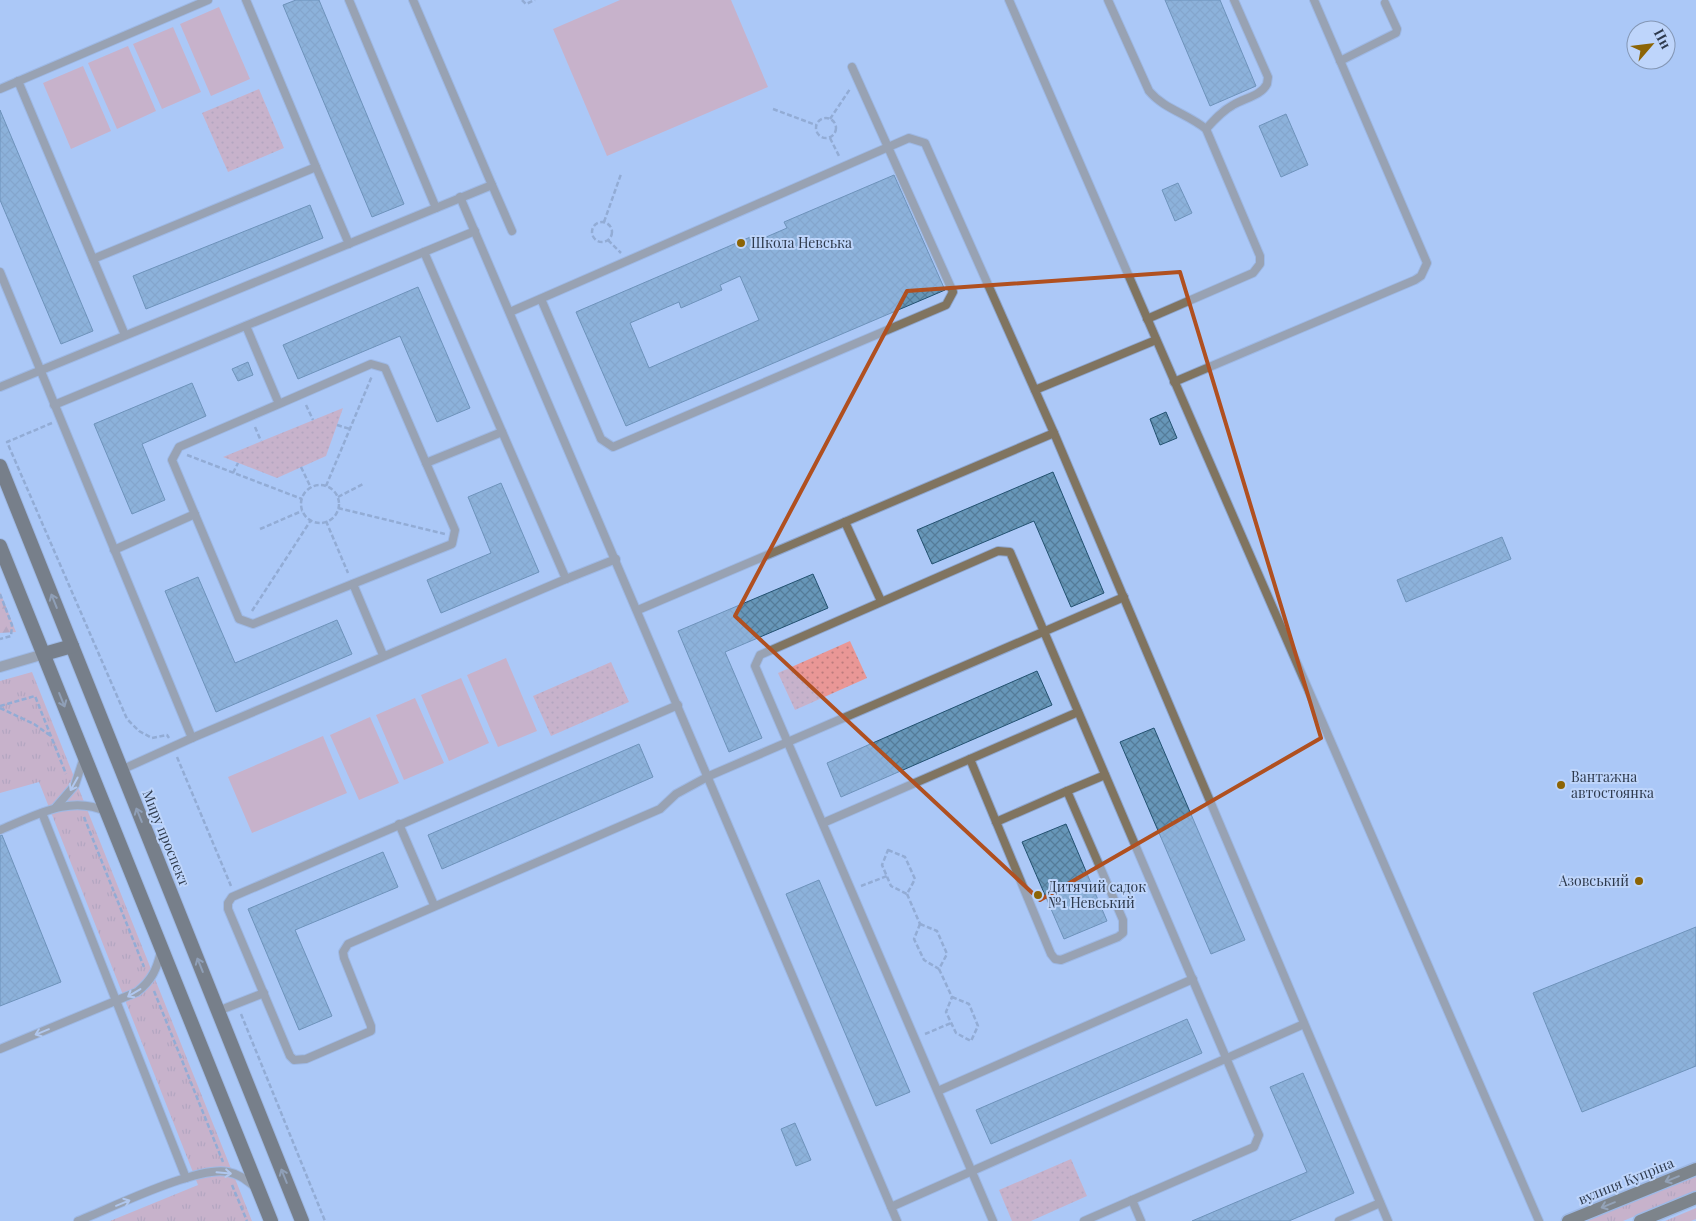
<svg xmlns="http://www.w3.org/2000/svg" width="1696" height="1221" font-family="'Playfair Display',serif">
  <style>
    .grass { fill: url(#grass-tufts) }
    .forest { fill: url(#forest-firs) }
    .park { fill: url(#park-dots) }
    .pitch { fill: #e99796 }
    .building { fill: url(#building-cross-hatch); stroke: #225170; fill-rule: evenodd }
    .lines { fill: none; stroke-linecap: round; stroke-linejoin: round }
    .service-casing { stroke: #8ea6ce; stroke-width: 10 }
    .tertiary-casing { stroke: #8ea6ce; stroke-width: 12 }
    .primary-casing { stroke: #8ea6ce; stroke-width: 15 }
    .trunk-casing { stroke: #8ea6ce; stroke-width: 16 }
    .path { stroke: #7489ab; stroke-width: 2.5; stroke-dasharray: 5 2.5; stroke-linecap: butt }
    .service { stroke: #807460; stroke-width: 8 }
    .tertiary { stroke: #807460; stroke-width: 10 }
    .primary { stroke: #453107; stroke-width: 12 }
    .trunk { stroke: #382706; stroke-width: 14 }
    .oneway { stroke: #6e6d68 }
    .oneway2 { stroke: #b5c6e4 }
    .oneway3 { stroke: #757369 }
    .marked { fill: none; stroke: #b05020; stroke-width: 4; stroke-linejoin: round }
    .poi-dot { fill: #8c6405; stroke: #bed5fb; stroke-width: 2 }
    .labels { text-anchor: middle; stroke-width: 4; stroke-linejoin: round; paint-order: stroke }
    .poi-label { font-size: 14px; fill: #2e3a4d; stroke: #bed5fb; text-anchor: start }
    .street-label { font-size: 14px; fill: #2e3a4d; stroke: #bed5fb }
  </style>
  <defs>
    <pattern id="grass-tufts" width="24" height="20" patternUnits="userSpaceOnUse" patternTransform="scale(1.25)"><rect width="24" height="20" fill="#e99796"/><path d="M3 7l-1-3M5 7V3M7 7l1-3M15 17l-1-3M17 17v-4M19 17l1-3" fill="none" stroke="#bd7c7d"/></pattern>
    <pattern id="forest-firs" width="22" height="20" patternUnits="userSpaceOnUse" patternTransform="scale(1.25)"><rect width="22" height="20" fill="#e99796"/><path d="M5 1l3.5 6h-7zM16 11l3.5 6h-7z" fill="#bd7c7d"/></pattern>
    <pattern id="park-dots" width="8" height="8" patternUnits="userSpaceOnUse" patternTransform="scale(1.25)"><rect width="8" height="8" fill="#e99796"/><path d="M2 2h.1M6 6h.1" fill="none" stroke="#bd7c7d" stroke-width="1.8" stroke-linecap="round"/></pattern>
    <pattern id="building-cross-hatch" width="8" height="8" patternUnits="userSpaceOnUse" patternTransform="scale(1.25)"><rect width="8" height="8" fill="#6797b9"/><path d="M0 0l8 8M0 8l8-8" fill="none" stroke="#557c99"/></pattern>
  </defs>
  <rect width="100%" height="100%" fill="#acc8f7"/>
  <g class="grass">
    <polygon points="32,672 252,1221 110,1221 198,1185 39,782 0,793 0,681"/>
    <polygon points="1696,1176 1696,1191 1623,1221 1586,1221"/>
    <polygon points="1696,1208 1696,1219 1691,1221 1665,1221"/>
  </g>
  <polygon class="forest" points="0,592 16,632 0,633"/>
  <g class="park">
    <polygon points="259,89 284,148 228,172 202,113"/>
    <polygon points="343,408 326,456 277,478 223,457"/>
    <polygon points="850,641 867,678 795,710 778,673"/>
    <polygon points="611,662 629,702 551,736 533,696"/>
    <polygon points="1071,1159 1087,1196 1031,1221 1012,1221 999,1190"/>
  </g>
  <g class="pitch">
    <polygon points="620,0 731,0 768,87 607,156 553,29"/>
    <polygon points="219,7 250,79 211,96 180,24"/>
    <polygon points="173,27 201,92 162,109 133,44"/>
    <polygon points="128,46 156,111 117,129 88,63"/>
    <polygon points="83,66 111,131 71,149 43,83"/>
    <polygon points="506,658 537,731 498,747 467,675"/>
    <polygon points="461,678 489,743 449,761 421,695"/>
    <polygon points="415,698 444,763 404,780 376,715"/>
    <polygon points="370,717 399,783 359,800 330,735"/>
    <polygon points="323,736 347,793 252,833 228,777"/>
  </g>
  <g class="building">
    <polygon points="296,0 319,0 404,204 372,217 283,5"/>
    <polygon points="1165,0 1220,0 1256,86 1210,106"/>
    <polygon points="0,110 93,331 61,344 0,200"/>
    <polygon points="1286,114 1308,165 1281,177 1259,126"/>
    <path d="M894 175 945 290 626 426 576 312 755 235 757 241 787 228 784 222ZM740 276 759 320 649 368 630 323 679 302 681 308 722 290 720 285Z"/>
    <polygon points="1178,183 1192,213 1175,221 1162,190"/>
    <polygon points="310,205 323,238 146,309 133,276"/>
    <polygon points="418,287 470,408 437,422 400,336 298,379 283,345"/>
    <polygon points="248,362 253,375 238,381 232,369"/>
    <polygon points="192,383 206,416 142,444 165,500 132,514 94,424"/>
    <polygon points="1166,412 1177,438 1160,445 1150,419"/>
    <polygon points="1053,472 1104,593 1071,607 1034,521 932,564 917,530"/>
    <polygon points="501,483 539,572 441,613 427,580 491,553 468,497"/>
    <polygon points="1502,537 1511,559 1406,602 1397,580"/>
    <polygon points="813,574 828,608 725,652 762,738 729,752 678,631"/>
    <polygon points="198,577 235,663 337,620 352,654 216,712 165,591"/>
    <polygon points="1037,671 1052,705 841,797 827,763"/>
    <polygon points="1154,728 1245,940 1211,954 1120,742"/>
    <polygon points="639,744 653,777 442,869 428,835"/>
    <polygon points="1066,824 1107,921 1064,939 1022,842"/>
    <polygon points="2,835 61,982 0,1006 0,836"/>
    <polygon points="383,852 398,887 295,930 332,1016 299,1030 248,909"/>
    <polygon points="819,880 910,1092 876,1106 786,894"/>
    <polygon points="1696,927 1696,1066 1582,1112 1533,993"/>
    <polygon points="1187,1019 1202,1053 991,1144 976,1110"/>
    <polygon points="1303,1073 1354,1193 1289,1221 1192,1221 1307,1172 1270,1087"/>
    <polygon points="795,1123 811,1160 796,1166 781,1129"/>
  </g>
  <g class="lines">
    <defs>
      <g id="service">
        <polyline points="246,0 316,167"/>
        <polyline points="349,0 436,208"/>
        <polyline points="413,0 492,185"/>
        <polyline points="1009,0 1539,1221"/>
        <path d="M1108 0 1149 91C1164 109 1188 114 1206 129L1260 256V264L1253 273 1147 319"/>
        <polyline points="1340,61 1396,33 1397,29 1385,3"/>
        <polyline points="18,81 125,335"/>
        <polyline points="0,89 208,0"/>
        <path d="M1206 129C1214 120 1222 111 1233 105 1244 98 1261 96 1267 84L1268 77 1234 0"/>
        <polyline points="460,197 897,1221"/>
        <polyline points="424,252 475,231"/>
        <polyline points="93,259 316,167 349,244"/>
        <polyline points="0,272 192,738 566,579 424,252 54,405"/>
        <polyline points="541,299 601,439 613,447 946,305 953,292 852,67"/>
        <polyline points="510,312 909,138 925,143 1054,433 1388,1221"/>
        <polyline points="246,326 279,404 371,364 385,368 455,530 452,544 253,624 239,619 172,460 179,447 279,404"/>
        <polyline points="1174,382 1415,280 1421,276 1427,263 1314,0"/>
        <polyline points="0,387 492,185 512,231"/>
        <polyline points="1035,390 1156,340"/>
        <polyline points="426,463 502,432"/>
        <polyline points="845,522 881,601"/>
        <polyline points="114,550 195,514"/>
        <polyline points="566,579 616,559"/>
        <polyline points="353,584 383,655"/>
        <polyline points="638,610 1054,433"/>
        <polyline points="678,705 232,897 228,903 228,909 290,1056 294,1060 306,1059 371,1031 371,1026 344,958 343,952 348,944 660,809 676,794 709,776 1124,597"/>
        <polyline points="970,759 1051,954 1055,959 1061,960 1118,937 1123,933 1123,920 1067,791 1105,775"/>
        <polyline points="121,770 192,738"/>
        <polyline points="56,807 75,785 84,757"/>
        <polyline points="42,813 186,1178"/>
        <polyline points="996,822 1067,791"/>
        <polyline points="823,823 1078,712"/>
        <polyline points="399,824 434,905"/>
        <path d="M0 830C35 816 70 794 107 812"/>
        <polyline points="218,1011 264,993"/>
        <path d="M0 1049 137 992C152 980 157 969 161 951"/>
        <polyline points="938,1091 1193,979"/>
        <polyline points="1132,1200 1141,1221"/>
        <polyline points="891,1207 1304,1024"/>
        <path d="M78 1221C109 1209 198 1165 228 1172 239 1174 246 1180 255 1187"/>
        <polyline points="993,1221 755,666 760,655 998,551 1010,552 1259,1135 1254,1147 1084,1221"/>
        <polyline points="1339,1221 1380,1203"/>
      </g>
      <polyline id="tertiary" points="0,667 44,654"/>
      <g id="primary">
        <polyline points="1568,1221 1696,1169"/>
        <polyline points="1640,1221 1696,1198"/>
      </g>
      <g id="trunk">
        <polyline points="0,466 302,1221"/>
        <polyline points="0,546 271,1221"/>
        <polyline points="44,654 72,646"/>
      </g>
    </defs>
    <use href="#service" class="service-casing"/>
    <use href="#tertiary" class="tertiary-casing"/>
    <use href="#primary" class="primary-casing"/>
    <use href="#trunk" class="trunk-casing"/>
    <g class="path">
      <polyline points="522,0 526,4 535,0"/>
      <polyline points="773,109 816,125"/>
      <circle cx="826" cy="128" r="10"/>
      <polyline points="830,119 850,89"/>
      <polyline points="830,138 839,156"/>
      <circle cx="602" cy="232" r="10"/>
      <polyline points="604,222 621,174"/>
      <polyline points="608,240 621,253"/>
      <polyline points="306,405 313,420"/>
      <polyline points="52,423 7,442 127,719 139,731 152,738 167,735 169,738"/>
      <polyline points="337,425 350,429"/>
      <polyline points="255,427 261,441"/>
      <polyline points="187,455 302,499"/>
      <polyline points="301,467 311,488"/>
      <polyline points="233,473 238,463"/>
      <circle cx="320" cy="504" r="19"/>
      <polyline points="326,486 372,376"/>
      <polyline points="338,497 363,484"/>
      <polyline points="338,508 445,534"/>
      <polyline points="326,521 348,573"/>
      <polyline points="260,529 302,511"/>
      <polyline points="0,594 12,625 11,636 0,639"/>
      <polyline points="252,611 311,520"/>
      <polyline points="0,706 35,696 66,774"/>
      <polyline points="0,708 34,724 51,736"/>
      <polyline points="177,757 231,886"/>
      <polyline points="84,817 144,967"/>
      <polygon points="888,850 905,857 915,879 907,894 891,886 882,865"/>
      <polyline points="861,886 887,876"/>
      <polyline points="907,894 920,924"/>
      <polygon points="920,924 937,931 947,954 939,969 924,960 914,939"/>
      <polyline points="939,969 952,997"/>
      <polyline points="154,991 223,1162"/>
      <polygon points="952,997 969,1004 978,1026 971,1041 956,1033 946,1012"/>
      <polyline points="241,1014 325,1221"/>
      <polyline points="925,1034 951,1023"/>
      <polyline points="232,1185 247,1221"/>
    </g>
    <use href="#service" class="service"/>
    <use href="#tertiary" class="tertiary"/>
    <use href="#primary" class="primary"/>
    <use href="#trunk" class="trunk"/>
  </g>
  <defs><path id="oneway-shaft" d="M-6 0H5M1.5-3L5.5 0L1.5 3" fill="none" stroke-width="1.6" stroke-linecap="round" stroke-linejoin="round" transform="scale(1.25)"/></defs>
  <g class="oneway">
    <use href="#oneway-shaft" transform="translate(54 601) rotate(-112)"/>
    <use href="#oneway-shaft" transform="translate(62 700) rotate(68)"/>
    <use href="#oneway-shaft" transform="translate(139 815) rotate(-112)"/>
    <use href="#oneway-shaft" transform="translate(200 965) rotate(-112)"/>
    <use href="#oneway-shaft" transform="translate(284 1176) rotate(-112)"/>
  </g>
  <g class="oneway2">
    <use href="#oneway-shaft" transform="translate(74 784) rotate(119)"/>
    <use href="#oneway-shaft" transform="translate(134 993) rotate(149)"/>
    <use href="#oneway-shaft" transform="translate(42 1032) rotate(158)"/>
    <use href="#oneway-shaft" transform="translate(224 1173) rotate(5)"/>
    <use href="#oneway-shaft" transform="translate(123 1203) rotate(-22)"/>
  </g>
  <g class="oneway3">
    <use href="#oneway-shaft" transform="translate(1672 1179) rotate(158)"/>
    <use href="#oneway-shaft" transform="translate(1608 1205) rotate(158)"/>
  </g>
  <path d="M0 0H1696V1221H0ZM1180 272 1321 738 1040 900 735 616 907 291Z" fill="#acc8f7" fill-opacity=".55" fill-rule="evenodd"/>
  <path class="marked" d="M1180 272 1321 738 1040 900 735 616 907 291Z"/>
  <g class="poi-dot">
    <circle cx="741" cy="243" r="5"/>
    <circle cx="1561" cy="785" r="5"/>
    <circle cx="1639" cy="881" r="5"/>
    <circle cx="1038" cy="895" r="5"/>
  </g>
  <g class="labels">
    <g class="poi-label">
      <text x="751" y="248">Школа Невська</text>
      <text x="1571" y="782">Вантажна<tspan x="1571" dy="16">автостоянка</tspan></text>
      <text x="1629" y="886" text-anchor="end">Азовський</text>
      <text x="1048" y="892">Дитячий садок<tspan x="1048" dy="16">№1 Невський</tspan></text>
    </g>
    <g class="street-label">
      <text transform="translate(166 838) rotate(68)" y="5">Миру проспект</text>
      <text transform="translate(1626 1181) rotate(-22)" y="5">вулиця Купріна</text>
    </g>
  </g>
  <g transform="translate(1651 45) rotate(62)"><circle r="24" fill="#bed5fb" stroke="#8497b5"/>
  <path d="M0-4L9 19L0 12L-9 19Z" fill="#8c6405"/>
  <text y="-8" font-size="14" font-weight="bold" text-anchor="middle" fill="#2e3a4d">Пн</text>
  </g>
</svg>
